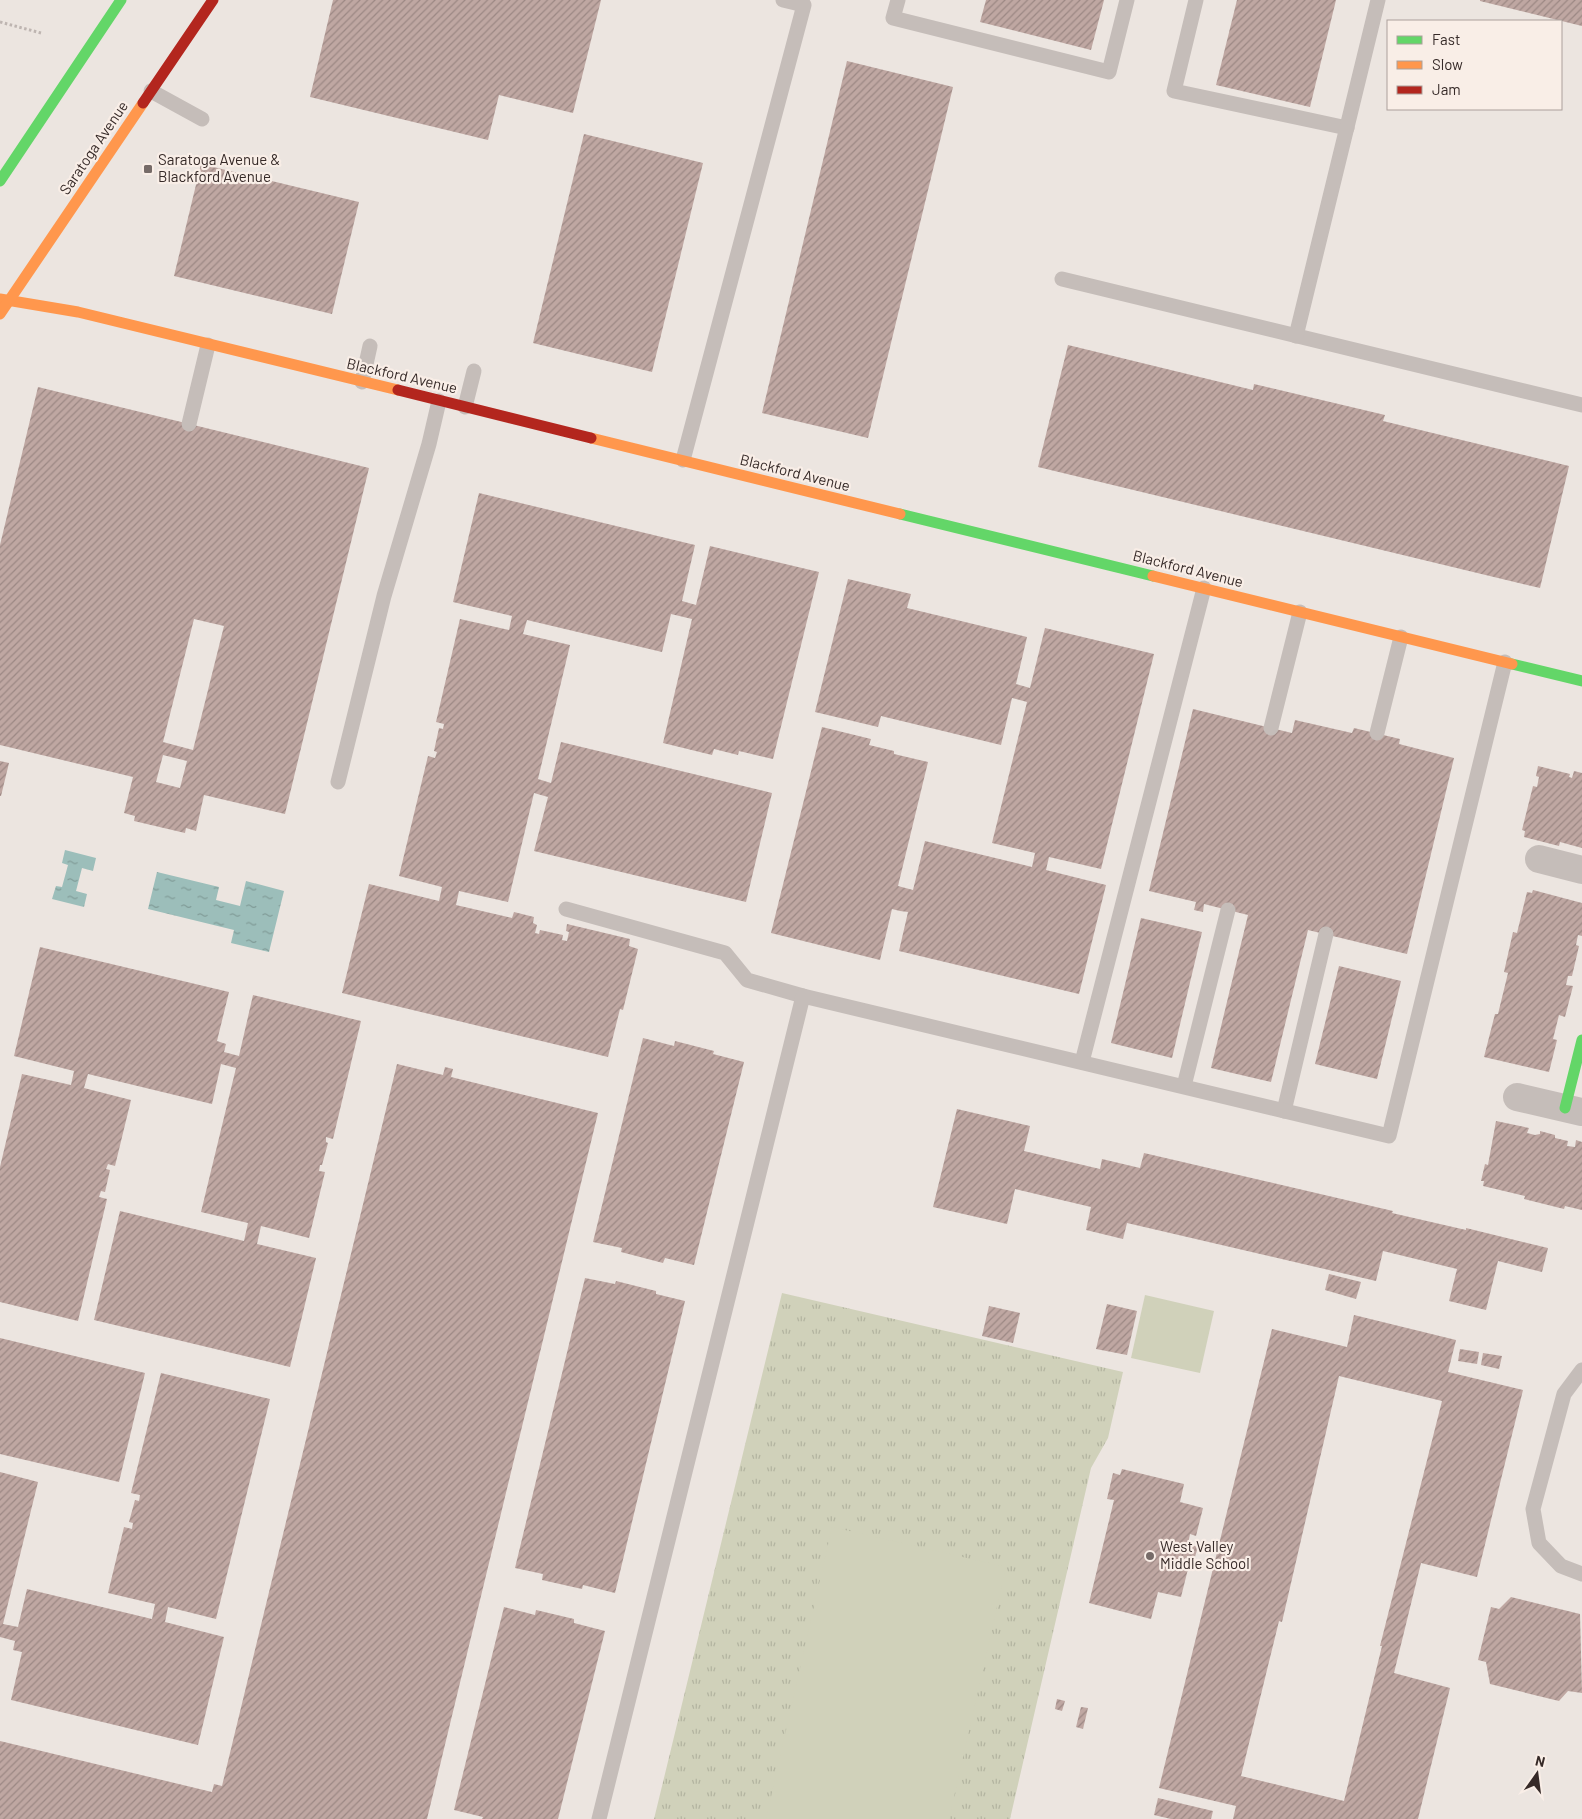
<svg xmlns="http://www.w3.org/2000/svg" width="1582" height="1819" font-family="Barlow,sans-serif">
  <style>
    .grass { fill: url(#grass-tufts) }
    .green { fill: #d0d1ba }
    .water { fill: url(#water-ripples) }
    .building { fill: url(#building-hatch); fill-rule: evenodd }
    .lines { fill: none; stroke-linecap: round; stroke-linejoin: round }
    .path { stroke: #beb5b1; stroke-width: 3; stroke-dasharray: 2.5 2.5; stroke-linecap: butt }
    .lane { stroke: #c5bdb9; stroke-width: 15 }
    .street { stroke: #c5bdb9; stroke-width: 28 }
    .fast { stroke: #63d668; stroke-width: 11 }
    .slow { stroke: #ff974d; stroke-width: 11 }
    .jam { stroke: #b3261e; stroke-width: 11 }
    .poi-dot { fill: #766b68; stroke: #f9eee7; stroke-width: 2 }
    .labels { text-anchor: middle; stroke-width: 4.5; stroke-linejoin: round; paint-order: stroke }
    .street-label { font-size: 15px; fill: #362a28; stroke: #f9eee7 }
    .poi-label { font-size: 15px; fill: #362a28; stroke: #f9eee7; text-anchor: start }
  </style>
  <defs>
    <pattern id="grass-tufts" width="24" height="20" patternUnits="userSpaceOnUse" patternTransform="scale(1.25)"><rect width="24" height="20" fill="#d0d1ba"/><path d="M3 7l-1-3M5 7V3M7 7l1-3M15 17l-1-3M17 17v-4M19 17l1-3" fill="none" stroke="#b3b4a0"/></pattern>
    <pattern id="water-ripples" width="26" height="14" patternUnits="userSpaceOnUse" patternTransform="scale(1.25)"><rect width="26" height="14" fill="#9cbeba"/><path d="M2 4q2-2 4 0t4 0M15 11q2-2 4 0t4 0" fill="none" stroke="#809b97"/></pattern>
    <pattern id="building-hatch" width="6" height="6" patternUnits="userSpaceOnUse" patternTransform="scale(1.25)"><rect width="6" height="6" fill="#bfa7a2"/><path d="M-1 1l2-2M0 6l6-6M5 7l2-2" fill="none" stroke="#9c8884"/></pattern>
  </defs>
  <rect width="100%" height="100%" fill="#ece5e0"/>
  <polygon class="grass" points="782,1293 1123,1372 1108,1438 1091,1468 1010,1819 654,1819"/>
  <g class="green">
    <polygon points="1145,1295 1214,1311 1200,1373 1131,1358"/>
    <polygon points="832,1527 1006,1567 949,1819 766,1819"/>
  </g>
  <g class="water">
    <polygon points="65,850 96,858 93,871 82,868 76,891 87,894 84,907 52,899 56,886 62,887 68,865 62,863"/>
    <polygon points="157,872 219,887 216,900 240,906 246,881 284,891 269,952 231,943 234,930 148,909"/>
  </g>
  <g class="building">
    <polygon points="333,0 601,0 573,113 499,95 488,140 310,97"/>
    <polygon points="986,0 1104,0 1091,50 980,22"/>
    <polygon points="1237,0 1336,0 1310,107 1216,85"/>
    <polygon points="1480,0 1582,0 1582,26 1480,1"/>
    <polygon points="847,61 953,87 868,438 762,413"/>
    <polygon points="584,134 703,163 652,372 533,343"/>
    <polygon points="201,164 359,202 332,314 174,276"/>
    <polygon points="1068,345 1253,390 1254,384 1385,415 1383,421 1569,466 1540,588 1038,467"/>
    <path d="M38 387 369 468 285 814 204 795 196 831 186 828 185 833 134 821 135 816 124 813 133 777 0 745V545ZM194 619 224 626 193 750 163 742ZM163 755 187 761 180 788 156 782Z"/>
    <polygon points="479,493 695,545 682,601 696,605 710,546 819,572 773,759 739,751 738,755 714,749 712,755 663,743 692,619 671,614 662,652 527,620 523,634 570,645 538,779 551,783 561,742 772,793 746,902 534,851 548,797 534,793 508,902 459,891 456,905 512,918 514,912 534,917 533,923 537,925 535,933 539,934 540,930 563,935 562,940 567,941 569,932 566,931 567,924 630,939 629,946 638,949 623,1010 620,1009 608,1057 342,993 369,884 439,901 442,887 399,876 428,756 435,758 437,752 434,751 439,728 443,729 444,724 436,722 460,619 509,630 512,616 453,602"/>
    <polygon points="848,579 911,594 907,608 1027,637 1016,684 1030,688 1045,628 1154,654 1101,869 1049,857 1046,870 1106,885 1079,994 899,951 908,912 900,911 892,909 880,960 771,933 822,727 871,739 869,745 894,751 894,754 928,762 898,886 913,890 925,841 1032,867 1035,853 992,843 1027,702 1012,698 1001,745 881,716 878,727 815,712"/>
    <polygon points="1193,709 1292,733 1295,720 1352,733 1354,728 1400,739 1399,744 1454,758 1407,954 1308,930 1271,1082 1211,1068 1248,915 1204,904 1203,912 1194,910 1196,902 1149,891"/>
    <polygon points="0,761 9,763 1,796 0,796"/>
    <polygon points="1538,766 1570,774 1569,777 1572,778 1574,771 1582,773 1582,848 1560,842 1559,846 1524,837 1525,831 1522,830 1533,786 1537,787 1539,777 1536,776"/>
    <polygon points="1533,890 1582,903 1582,936 1578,935 1576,945 1579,946 1572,976 1568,976 1566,985 1573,986 1565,1017 1559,1015 1553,1039 1557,1040 1549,1072 1484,1057 1495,1014 1498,1014 1508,973 1504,972 1513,932 1517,933 1527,892 1532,893"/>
    <polygon points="1141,918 1202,932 1172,1058 1111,1043"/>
    <polygon points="40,947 229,992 217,1041 226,1044 224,1052 239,1056 253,995 361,1021 333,1139 326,1137 326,1142 328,1143 322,1165 320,1165 319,1171 325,1172 309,1238 261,1226 257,1244 316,1258 290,1367 94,1320 120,1211 244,1241 248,1223 201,1212 236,1068 221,1064 212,1104 88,1074 84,1088 131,1100 115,1166 108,1164 106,1169 110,1170 105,1192 101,1191 99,1197 107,1199 78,1321 0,1302 0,1167 22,1074 71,1085 74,1071 14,1056"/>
    <polygon points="1339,966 1401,981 1377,1079 1315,1064"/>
    <polygon points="643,1038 674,1046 675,1041 714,1051 713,1054 744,1062 694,1265 665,1258 663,1263 621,1252 622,1248 593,1242"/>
    <polygon points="397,1064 443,1075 445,1067 453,1069 451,1077 598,1113 427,1819 0,1819 0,1741 212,1792 214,1784 222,1786"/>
    <polygon points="957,1109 1030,1126 1024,1151 1100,1169 1102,1159 1140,1168 1144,1153 1393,1211 1392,1213 1466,1230 1466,1228 1548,1248 1542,1272 1498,1261 1486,1310 1449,1301 1457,1269 1383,1251 1376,1281 1127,1223 1123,1239 1086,1230 1091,1207 1015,1189 1007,1224 933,1207"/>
    <polygon points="1496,1121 1529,1128 1527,1133 1535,1135 1540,1134 1540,1131 1555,1135 1555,1138 1568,1141 1567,1146 1575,1147 1576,1140 1582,1142 1582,1210 1565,1206 1564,1209 1524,1199 1525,1196 1483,1186 1484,1181 1481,1181 1485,1164 1488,1165"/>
    <polygon points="1329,1274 1361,1282 1356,1299 1325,1290"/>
    <polygon points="585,1278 615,1284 616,1281 656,1291 656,1294 685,1301 615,1593 583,1585 582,1589 542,1580 543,1574 515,1568"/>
    <polygon points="1107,1304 1137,1311 1127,1355 1096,1349"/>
    <polygon points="989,1306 1020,1313 1013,1343 982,1336"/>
    <path d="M1354 1315 1456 1340 1448 1372 1523 1390 1477 1577 1421 1563 1394 1673 1450 1688 1418 1819H1233L1236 1806 1159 1788 1272 1329 1347 1347ZM1339 1376 1442 1401 1380 1646H1382L1344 1801 1241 1776 1279 1621 1282 1622Z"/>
    <polygon points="0,1338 145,1373 119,1482 0,1454"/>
    <polygon points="1460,1349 1479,1352 1477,1364 1458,1361"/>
    <polygon points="1483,1353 1502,1356 1499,1369 1481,1365"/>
    <polygon points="161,1373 270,1399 216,1619 168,1607 165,1622 224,1637 198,1745 11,1700 22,1652 13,1650 15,1641 0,1637 0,1472 38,1482 3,1624 18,1627 27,1589 152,1619 155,1604 108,1593 124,1527 132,1529 133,1523 129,1522 135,1500 139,1501 140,1495 131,1493"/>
    <polygon points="1122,1469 1184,1484 1180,1502 1203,1508 1196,1536 1190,1534 1188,1544 1198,1547 1194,1560 1185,1558 1182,1567 1188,1569 1181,1597 1158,1592 1151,1619 1089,1603 1114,1500 1107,1499 1113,1473 1120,1475"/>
    <polygon points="1511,1597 1580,1614 1582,1693 1568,1691 1559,1701 1490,1684 1486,1662 1478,1660 1491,1607 1499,1609"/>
    <polygon points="504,1607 535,1615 536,1610 574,1619 574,1623 605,1631 558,1819 482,1819 483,1817 454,1810"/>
    <polygon points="1057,1699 1065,1701 1062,1711 1055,1709"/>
    <polygon points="1081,1707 1088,1708 1083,1729 1076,1727"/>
    <polygon points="1158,1798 1213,1811 1211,1819 1171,1819 1154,1815"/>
  </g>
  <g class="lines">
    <polyline class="path" points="0,22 41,33"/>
    <g class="lane">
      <polyline points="898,0 893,18 1109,72 1127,0"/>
      <polyline points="1196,0 1174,91 1347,128"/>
      <polyline points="151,91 202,119"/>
      <polyline points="1062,279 1582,405"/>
      <polyline points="1296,336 1378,0"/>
      <polyline points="362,382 370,346"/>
      <polyline points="465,407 474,371"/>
      <polyline points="189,424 208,345"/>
      <polyline points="683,460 804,5 783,0"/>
      <polyline points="1271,728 1300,612"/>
      <polyline points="1377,733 1401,637"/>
      <polyline points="338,782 384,596 429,444 439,401"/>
      <polyline points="566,909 725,953 747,980 803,996"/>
      <polyline points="1082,1062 1204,588"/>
      <polyline points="1184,1086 1228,910"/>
      <polyline points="1284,1111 1326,934"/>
      <polyline points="1582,1370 1564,1394 1533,1509 1539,1543 1561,1566 1582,1574"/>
      <polyline points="599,1819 803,996 1389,1136 1505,662"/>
    </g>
    <g class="street">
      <polyline points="1539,859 1582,870"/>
      <polyline points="1517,1097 1582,1112"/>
    </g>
    <g class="fast">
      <polyline points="0,181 121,0"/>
      <polyline points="900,514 1153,576"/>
      <polyline points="1512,664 1582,681"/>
      <polyline points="1565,1108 1582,1040"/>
    </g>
    <g class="slow">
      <polyline points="0,299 78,312 398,390"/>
      <polyline points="0,314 143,103"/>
      <polyline points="591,438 900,514"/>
      <polyline points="1153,576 1512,664"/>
    </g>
    <g class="jam">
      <polyline points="143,103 213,0"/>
      <polyline points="398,390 591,438"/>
    </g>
  </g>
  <g class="poi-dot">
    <rect x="143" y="164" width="10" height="10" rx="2.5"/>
    <circle cx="1150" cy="1556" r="5"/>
  </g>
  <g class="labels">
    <g class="street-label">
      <text transform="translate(94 148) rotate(-56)" y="5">Saratoga Avenue</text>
      <text transform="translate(402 376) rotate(13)" y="5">Blackford Avenue</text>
      <text transform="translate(795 473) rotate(14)" y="5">Blackford Avenue</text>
      <text transform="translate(1188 569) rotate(14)" y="5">Blackford Avenue</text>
    </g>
    <g class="poi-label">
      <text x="158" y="165">Saratoga Avenue &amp;<tspan x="158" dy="17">Blackford Avenue</tspan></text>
      <text x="1160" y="1552">West Valley<tspan x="1160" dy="17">Middle School</tspan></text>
    </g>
  </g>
  <rect x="1387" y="20" width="175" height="90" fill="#f9eee7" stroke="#aba09b"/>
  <rect x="1397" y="36" width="25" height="8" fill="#63d668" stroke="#aba09b"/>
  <text x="1432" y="45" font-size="15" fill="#362a28">Fast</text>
  <rect x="1397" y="61" width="25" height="8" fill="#ff974d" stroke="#aba09b"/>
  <text x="1432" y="70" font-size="15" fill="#362a28">Slow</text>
  <rect x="1397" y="86" width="25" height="8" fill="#b3261e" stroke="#aba09b"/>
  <text x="1432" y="95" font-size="15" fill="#362a28">Jam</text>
  <g transform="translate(1537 1774) rotate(14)" stroke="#f9eee7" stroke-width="4" paint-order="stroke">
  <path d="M0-4L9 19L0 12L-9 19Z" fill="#362a28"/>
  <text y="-8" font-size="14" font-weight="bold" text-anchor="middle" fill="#362a28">N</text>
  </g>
</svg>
